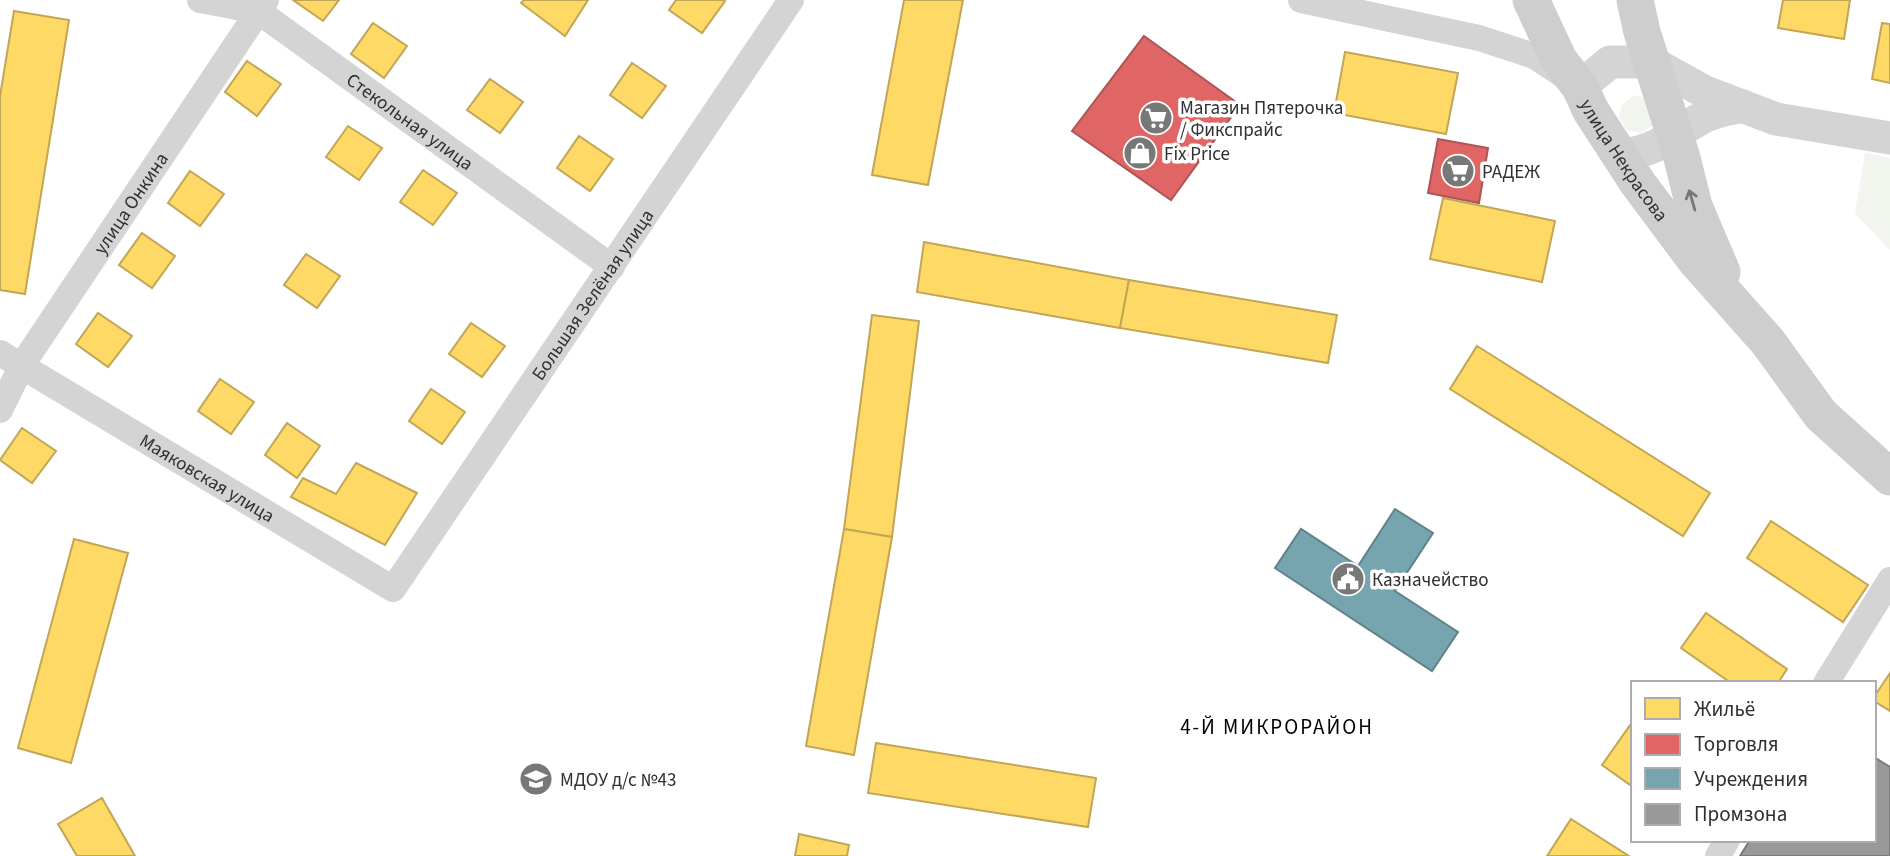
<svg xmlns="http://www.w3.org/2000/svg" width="1890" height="856" font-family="'Source Sans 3',sans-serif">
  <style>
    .green { fill: #f1f5ed }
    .homes { fill: #ffd966; stroke: #c1a656; stroke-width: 2 }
    .shops { fill: #e06666; stroke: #ab5656; stroke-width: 2 }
    .public { fill: #76a5af; stroke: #618289; stroke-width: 2 }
    .industry { fill: #999; stroke: #7a7a7a; stroke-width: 2 }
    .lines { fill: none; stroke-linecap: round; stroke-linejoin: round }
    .minor { stroke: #d4d4d4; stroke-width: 26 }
    .tertiary { stroke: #d4d4d4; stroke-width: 33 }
    .secondary { stroke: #cecece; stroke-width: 37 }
    .oneway { stroke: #777 }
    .labels { text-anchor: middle; stroke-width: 7; stroke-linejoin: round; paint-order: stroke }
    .poi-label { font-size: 19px; fill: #303030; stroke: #fff; text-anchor: start }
    .street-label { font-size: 19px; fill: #303030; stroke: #fff }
    .neighbourhood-label { font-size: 21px; letter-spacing: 2px; fill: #000; stroke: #fff }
  </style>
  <rect width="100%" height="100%" fill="#fff"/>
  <g class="green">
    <polygon points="1635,95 1649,99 1654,125 1641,133 1627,130 1619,118 1622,104"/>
    <polygon points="1865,153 1890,158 1890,250 1855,213"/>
  </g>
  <g class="homes">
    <polygon points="293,0 339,0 323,21"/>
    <polygon points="524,0 588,0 565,36 521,3"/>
    <polygon points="676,0 724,0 725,1 702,33 669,10"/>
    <polygon points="904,0 963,0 928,185 872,175"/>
    <polygon points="1783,0 1850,0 1844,39 1778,28"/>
    <polygon points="14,11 69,20 25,294 0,290 0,96"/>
    <polygon points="373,23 407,46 384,78 351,54"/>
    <polygon points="1882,23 1890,24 1890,83 1872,79"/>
    <polygon points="1345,52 1458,73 1446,134 1334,113"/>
    <polygon points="247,61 281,84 257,116 225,92"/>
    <polygon points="632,63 666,86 642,118 610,95"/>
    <polygon points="490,79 523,102 500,133 467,110"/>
    <polygon points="348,126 382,148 359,180 326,157"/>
    <polygon points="579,136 613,159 590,191 557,168"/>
    <polygon points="423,170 457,193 433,225 400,202"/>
    <polygon points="190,171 224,194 200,226 168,203"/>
    <polygon points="1443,198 1555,221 1542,282 1430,259"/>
    <polygon points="142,233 175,256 152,288 119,265"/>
    <polygon points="924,242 1129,280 1120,328 917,292"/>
    <polygon points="306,254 340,276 317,308 284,285"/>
    <polygon points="1129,280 1337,315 1328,363 1120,328"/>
    <polygon points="98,313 132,336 108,367 76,344"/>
    <polygon points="872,315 919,321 892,537 844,529"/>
    <polygon points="471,323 505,346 482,377 449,354"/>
    <polygon points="1477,346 1710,493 1683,536 1450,389"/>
    <polygon points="220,379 254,402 231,434 198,411"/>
    <polygon points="431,389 465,412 442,444 409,421"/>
    <polygon points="287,423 320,446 297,478 265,455"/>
    <polygon points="22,428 56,451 32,483 0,460"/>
    <polygon points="356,463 417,493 385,545 291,497 303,478 336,494"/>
    <polygon points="1771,521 1868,585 1843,622 1747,558"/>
    <polygon points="844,529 892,537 854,755 806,746"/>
    <polygon points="74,539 128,553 71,763 18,748"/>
    <polygon points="1706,613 1787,669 1778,683 1731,683 1681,648"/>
    <polygon points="1890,673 1890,711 1874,701 1874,697"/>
    <polygon points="1633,721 1633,787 1602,765"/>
    <polygon points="876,743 1096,778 1088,827 868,793"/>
    <polygon points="102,798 135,856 77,856 58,824"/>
    <polygon points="1571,819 1629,856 1547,856"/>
    <polygon points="799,834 849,845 847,856 795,856"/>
  </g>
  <g class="shops">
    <polygon points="1144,36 1240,105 1171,200 1072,131"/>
    <polygon points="1438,139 1488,148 1479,203 1428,193"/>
  </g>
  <polygon class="public" points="1395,509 1433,533 1395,591 1458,632 1432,671 1275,568 1301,529 1358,566"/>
  <polygon class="industry" points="1874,757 1890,767 1890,856 1740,856 1750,840 1874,840"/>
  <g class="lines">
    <g class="minor">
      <path id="s1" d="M200 0 258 11 612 267"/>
      <polyline points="1301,0 1479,38 1534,56 1566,77"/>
      <path id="s2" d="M0 353 393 589 791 0"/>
      <path id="s3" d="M0 410 22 365 266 0"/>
      <polyline points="1826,683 1890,580"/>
      <polyline points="1718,856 1727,840"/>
    </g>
    <g class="tertiary">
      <polyline points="1580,87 1610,62 1651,62 1705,92 1776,119 1890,138"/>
      <path d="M1620 156C1659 150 1668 137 1700 119 1713 111 1728 109 1743 106"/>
    </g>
    <g class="secondary">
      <path id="s4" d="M1531 0 1559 60 1580 87 1591 111 1637 182 1696 261 1768 342 1821 415 1890 477"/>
      <polyline points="1635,0 1642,32 1682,158 1694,206 1722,272"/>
    </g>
  </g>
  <defs><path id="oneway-shaft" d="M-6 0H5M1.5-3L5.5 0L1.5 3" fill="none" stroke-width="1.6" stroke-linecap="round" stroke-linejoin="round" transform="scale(1.75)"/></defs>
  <use class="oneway" href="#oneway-shaft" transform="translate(1692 200) rotate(-106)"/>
  <defs>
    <symbol id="supermarket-disc" viewBox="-11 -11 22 22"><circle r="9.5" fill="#787878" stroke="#fff"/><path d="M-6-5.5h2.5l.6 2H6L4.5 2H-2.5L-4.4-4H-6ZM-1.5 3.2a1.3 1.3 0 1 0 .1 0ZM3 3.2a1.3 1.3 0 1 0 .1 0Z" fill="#fff"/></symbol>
    <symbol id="shop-disc" viewBox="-11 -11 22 22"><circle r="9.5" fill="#787878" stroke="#fff"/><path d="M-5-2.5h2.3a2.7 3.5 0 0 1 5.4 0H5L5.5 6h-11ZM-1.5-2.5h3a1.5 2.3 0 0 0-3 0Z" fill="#fff"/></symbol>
    <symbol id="civic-disc" viewBox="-11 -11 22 22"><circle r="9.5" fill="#787878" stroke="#fff"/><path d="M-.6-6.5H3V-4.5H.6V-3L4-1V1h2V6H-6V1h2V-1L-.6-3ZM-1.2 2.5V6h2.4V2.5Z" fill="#fff"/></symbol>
    <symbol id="school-disc" viewBox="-11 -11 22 22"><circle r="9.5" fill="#787878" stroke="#fff"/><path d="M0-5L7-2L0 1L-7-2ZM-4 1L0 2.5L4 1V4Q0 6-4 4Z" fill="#fff"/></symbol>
  </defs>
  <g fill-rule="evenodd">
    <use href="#supermarket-disc" x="1137" y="99" width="38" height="38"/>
    <use href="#shop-disc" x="1121" y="134" width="38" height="38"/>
    <use href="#supermarket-disc" x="1439" y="152" width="38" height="38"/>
    <use href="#civic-disc" x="1329" y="560" width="38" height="38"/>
    <use href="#school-disc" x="517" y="760" width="38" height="38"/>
  </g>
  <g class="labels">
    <g class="poi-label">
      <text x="1180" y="114">Магазин Пятерочка<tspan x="1180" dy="22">/ Фикспрайс</tspan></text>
      <text x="1164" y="160">Fix Price</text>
      <text x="1482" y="178">РАДЕЖ</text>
      <text x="1372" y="586">Казначейство</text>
      <text x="560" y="786">МДОУ д/с №43</text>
    </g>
    <g class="street-label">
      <text dy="7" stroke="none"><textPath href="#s1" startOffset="247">Стекольная улица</textPath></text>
      <text dy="7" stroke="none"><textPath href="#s4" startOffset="186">улица Некрасова</textPath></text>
      <text dy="7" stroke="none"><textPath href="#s3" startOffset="245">улица Онкина</textPath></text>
      <text dy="7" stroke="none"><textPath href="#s2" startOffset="814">Большая Зелёная улица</textPath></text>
      <text dy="7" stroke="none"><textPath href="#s2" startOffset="242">Маяковская улица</textPath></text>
    </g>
    <g class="neighbourhood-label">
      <text x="1277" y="734">4-Й МИКРОРАЙОН</text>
    </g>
  </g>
  <rect x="1631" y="681" width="245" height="161" fill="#ffffff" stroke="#acacac" stroke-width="2"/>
  <rect x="1645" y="698" width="35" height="21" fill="#ffd966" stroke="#acacac" stroke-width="2"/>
  <text x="1694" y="716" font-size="21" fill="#303030">Жильё</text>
  <rect x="1645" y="734" width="35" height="21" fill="#e06666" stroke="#acacac" stroke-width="2"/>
  <text x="1694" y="751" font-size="21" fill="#303030">Торговля</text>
  <rect x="1645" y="768" width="35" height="21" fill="#76a5af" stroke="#acacac" stroke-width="2"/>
  <text x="1694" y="786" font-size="21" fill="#303030">Учреждения</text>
  <rect x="1645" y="804" width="35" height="21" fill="#999999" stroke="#acacac" stroke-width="2"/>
  <text x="1694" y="821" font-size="21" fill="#303030">Промзона</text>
</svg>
